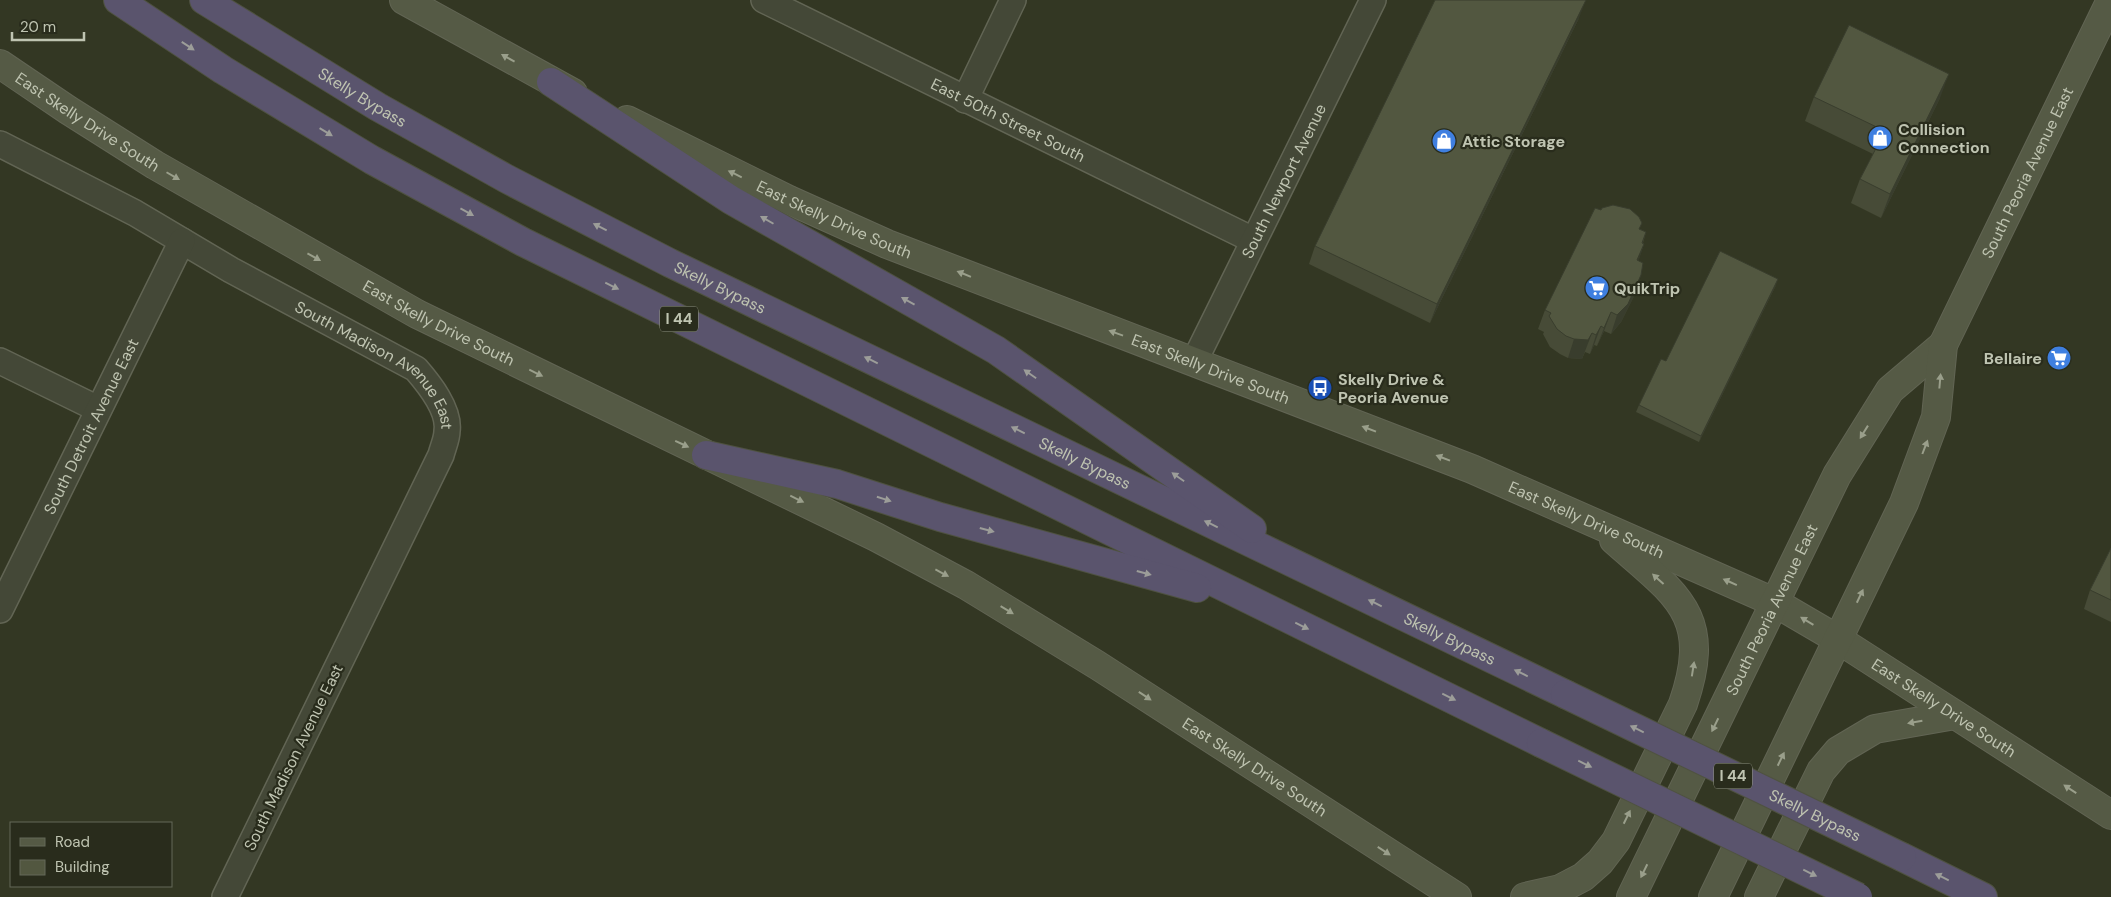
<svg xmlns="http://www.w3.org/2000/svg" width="2111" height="897" font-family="'DM Sans',sans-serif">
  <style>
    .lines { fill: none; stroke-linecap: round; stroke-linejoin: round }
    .minor-casing { stroke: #626554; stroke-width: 28 }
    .secondary-casing { stroke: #626554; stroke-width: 30 }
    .motorway-casing { stroke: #4f5241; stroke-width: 30 }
    .minor { stroke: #444837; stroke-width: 25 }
    .secondary { stroke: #555a45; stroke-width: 28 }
    .motorway { stroke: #5a546d; stroke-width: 28 }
    .motorway-bridge-casing { stroke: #4f5241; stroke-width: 30; stroke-linecap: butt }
    .motorway-bridge { stroke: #5a546d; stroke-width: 28 }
    .wall { fill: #474b37 }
    .shaded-wall { fill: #393d2d }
    .building { fill: #525740; stroke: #393d2d }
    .oneway { fill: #9c9d99 }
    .oneway2 { fill: #9a9f8b }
    .labels { text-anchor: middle; stroke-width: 4.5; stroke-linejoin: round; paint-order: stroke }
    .shield { fill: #292c1c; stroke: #929684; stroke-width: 1 }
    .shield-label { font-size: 15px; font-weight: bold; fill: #bfc4b1 }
    .street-label { font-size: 16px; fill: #bfc4b1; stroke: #292c1c }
    .poi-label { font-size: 16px; font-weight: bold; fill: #bfc4b1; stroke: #292c1c; text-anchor: start }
  </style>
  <rect width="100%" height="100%" fill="#333723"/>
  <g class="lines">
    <defs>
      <g id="minor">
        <path id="s1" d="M764 0 1253 240"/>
        <polyline points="965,100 1013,0"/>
        <path id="s2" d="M0 144 135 213 231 270 416 369C429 384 450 410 447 431 447 439 443 447 441 455L225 897"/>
        <polyline points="0,361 98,409"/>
        <path id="s3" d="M1194 362 1373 0"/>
        <path id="s4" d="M0 610 182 241"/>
      </g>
      <g id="secondary">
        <polyline points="404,0 573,93"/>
        <path id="s5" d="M0 64 68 110 155 165 417 314 876 537 966 585 1097 665 1457 897"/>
        <path id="s6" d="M627 120 789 200 887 244 1472 469 1774 602 1839 640 2111 815"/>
        <path d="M1525 897 1560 889 1583 877 1600 862 1616 841 1683 704C1714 614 1676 595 1614 540"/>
        <path id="s7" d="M1631 897 1837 475 1890 390 1943 345"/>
        <path id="s8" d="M1713 897 1904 503 1936 417 1943 345 2111 0"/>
        <polyline points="1759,897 1821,771 1838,751 1875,729 1955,715"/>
      </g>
      <g id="motorway">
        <polyline points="118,0 223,70 372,160 523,242 1541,743"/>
        <path id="s9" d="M204 0 378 107 507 179 670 263 1565 694"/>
        <polyline points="551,82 731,200 996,350 1252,529"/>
        <polyline points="706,455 837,484 940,517 1197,588"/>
        <polyline points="1902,857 1983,897"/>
      </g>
    </defs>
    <use href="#minor" class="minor-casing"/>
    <use href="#secondary" class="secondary-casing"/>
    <use href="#motorway" class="motorway-casing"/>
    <use href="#minor" class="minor"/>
    <use href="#secondary" class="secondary"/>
    <use href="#motorway" class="motorway"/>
    <defs>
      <g id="motorway-bridge">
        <path id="s10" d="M1565 694 1902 857"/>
        <polyline points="1541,743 1858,897"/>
      </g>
    </defs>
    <use href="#motorway-bridge" class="motorway-bridge-casing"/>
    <use href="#motorway-bridge" class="motorway-bridge"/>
  </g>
  <g class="wall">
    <polygon points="1579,18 1430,323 1309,264 1315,246"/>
    <polygon points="1814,97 1940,98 1881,218 1851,203 1860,179 1873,154 1805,121"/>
    <polygon points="1640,229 1646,232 1643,243 1644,244 1638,261 1635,294 1621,322 1611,334 1604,331 1597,346 1594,345 1590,354 1585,352 1582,359 1568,358 1560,354 1550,347 1543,334 1544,332 1538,329 1545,310"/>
    <polygon points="1776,285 1699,442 1636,412 1639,405 1666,361"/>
    <polygon points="2111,548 2111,622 2084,609 2090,590"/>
  </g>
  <g class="shaded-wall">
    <polygon points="1586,0 1579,18 1430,323 1437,304"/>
    <polygon points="1949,74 1940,98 1881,218 1890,194"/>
    <polygon points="1644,244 1638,263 1637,260"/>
    <polygon points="1641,275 1635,294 1621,322 1611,334 1617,315"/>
    <polygon points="1778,279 1776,285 1699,442 1701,436"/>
    <polygon points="1611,312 1604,331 1597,346 1604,328"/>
    <polygon points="1601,326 1594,345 1590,354 1596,335"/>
    <polygon points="1592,333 1582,359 1568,358 1574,339"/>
  </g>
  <g class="building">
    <polygon points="1435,0 1586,0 1437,304 1315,246"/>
    <polygon points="1849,25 1949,74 1890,194 1860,179 1885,131 1814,97"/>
    <polygon points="1613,205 1630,209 1639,217 1642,223 1639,229 1646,232 1642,243 1644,244 1637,260 1643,263 1641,275 1628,304 1617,315 1611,312 1604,328 1601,326 1596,335 1592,333 1588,340 1574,339 1566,336 1557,329 1549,316 1551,313 1545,310 1595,208 1601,210 1602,208"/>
    <polygon points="1720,251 1778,279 1701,436 1639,405 1661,359 1666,361"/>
    <polygon points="2111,548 2111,600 2090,590"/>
  </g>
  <defs><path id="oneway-solid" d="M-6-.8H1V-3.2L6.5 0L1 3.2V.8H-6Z" transform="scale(1.25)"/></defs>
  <g class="oneway">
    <use href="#oneway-solid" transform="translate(188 46) rotate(33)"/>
    <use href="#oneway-solid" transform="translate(326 132) rotate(31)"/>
    <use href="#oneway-solid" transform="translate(467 212) rotate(29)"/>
    <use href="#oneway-solid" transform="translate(767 220) rotate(-150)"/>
    <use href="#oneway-solid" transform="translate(600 227) rotate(-153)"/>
    <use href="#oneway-solid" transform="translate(612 286) rotate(26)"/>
    <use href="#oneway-solid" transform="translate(908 301) rotate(-151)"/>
    <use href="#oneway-solid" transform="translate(871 360) rotate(-154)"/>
    <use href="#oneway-solid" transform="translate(1030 374) rotate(-145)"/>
    <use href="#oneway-solid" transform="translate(1018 430) rotate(-154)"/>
    <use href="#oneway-solid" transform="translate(1178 477) rotate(-145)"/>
    <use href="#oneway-solid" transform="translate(884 499) rotate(18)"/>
    <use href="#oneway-solid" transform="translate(1211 524) rotate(-154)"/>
    <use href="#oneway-solid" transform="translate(987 530) rotate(15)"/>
    <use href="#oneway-solid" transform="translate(1144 573) rotate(15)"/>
    <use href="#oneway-solid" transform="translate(1375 603) rotate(-154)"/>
    <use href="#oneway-solid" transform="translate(1302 626) rotate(26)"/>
    <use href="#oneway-solid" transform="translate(1521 673) rotate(-154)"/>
    <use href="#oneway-solid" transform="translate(1449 697) rotate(26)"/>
    <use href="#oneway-solid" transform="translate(1637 729) rotate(-154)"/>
    <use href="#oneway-solid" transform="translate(1585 764) rotate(26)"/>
    <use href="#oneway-solid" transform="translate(1810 873) rotate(26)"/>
    <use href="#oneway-solid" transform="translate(1942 877) rotate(-154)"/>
  </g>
  <g class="oneway2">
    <use href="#oneway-solid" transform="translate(508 58) rotate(-151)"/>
    <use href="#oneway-solid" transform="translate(735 174) rotate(-154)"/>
    <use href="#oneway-solid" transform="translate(173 176) rotate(30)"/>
    <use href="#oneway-solid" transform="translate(314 257) rotate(29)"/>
    <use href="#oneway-solid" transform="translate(964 274) rotate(-158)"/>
    <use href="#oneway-solid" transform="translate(1116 333) rotate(-160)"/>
    <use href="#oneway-solid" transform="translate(536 373) rotate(26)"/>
    <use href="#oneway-solid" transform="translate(1940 381) rotate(-85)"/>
    <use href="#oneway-solid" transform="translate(1369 429) rotate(-159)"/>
    <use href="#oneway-solid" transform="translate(1864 432) rotate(122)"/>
    <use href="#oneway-solid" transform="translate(682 444) rotate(25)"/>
    <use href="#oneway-solid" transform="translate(1925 447) rotate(-69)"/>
    <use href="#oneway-solid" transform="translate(1443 458) rotate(-159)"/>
    <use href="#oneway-solid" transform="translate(797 499) rotate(26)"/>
    <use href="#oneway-solid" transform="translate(942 573) rotate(28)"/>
    <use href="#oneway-solid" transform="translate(1658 579) rotate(-138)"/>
    <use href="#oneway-solid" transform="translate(1730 582) rotate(-156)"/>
    <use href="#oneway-solid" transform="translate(1860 596) rotate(-65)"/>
    <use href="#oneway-solid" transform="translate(1007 610) rotate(31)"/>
    <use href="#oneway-solid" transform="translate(1807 621) rotate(-149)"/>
    <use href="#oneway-solid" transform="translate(1693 669) rotate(-81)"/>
    <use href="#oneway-solid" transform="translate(1145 696) rotate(34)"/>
    <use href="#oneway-solid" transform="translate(1915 722) rotate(170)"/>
    <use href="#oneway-solid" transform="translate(1715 725) rotate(116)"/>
    <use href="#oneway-solid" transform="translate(1781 759) rotate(-64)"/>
    <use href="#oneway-solid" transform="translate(2070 789) rotate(-147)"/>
    <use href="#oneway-solid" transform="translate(1627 817) rotate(-64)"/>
    <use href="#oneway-solid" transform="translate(1384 851) rotate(33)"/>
    <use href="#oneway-solid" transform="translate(1644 871) rotate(116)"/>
  </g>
  <defs>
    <symbol id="shop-disc" viewBox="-11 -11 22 22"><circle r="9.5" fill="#3f7fe0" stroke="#292c1c"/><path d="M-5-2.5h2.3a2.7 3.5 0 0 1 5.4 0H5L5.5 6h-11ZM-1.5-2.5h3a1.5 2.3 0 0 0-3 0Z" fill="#fff"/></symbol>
    <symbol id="supermarket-disc" viewBox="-11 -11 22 22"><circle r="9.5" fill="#3f7fe0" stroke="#292c1c"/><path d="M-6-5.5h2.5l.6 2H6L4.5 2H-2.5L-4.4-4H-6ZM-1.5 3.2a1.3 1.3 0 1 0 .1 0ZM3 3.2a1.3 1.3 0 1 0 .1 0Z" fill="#fff"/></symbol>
    <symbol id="bus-disc" viewBox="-11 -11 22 22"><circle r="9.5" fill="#1a4fb4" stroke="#292c1c"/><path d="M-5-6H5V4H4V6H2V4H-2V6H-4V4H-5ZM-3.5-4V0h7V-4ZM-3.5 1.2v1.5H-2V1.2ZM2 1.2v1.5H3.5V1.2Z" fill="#fff"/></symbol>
  </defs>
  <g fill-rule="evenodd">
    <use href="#shop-disc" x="1866" y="124" width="28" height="28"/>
    <use href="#shop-disc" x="1430" y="127" width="28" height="28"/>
    <use href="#supermarket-disc" x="1583" y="274" width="28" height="28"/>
    <use href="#supermarket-disc" x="2045" y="344" width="28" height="28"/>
    <use href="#bus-disc" x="1306" y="374" width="28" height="28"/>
  </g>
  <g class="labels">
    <g class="shield">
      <rect x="660" y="306.5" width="38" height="25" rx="4"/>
      <rect x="1714" y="763.5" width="38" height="25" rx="4"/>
    </g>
    <g class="shield-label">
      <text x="679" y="324">I 44</text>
      <text x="1733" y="781">I 44</text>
    </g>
    <g class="street-label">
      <text dy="6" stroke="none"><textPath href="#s9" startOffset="186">Skelly Bypass</textPath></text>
      <text dy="6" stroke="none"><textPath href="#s5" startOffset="105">East Skelly Drive South</textPath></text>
      <text dy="6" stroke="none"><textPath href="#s1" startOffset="272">East 50th Street South</textPath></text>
      <text dy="6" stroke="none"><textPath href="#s8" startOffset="794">South Peoria Avenue East</textPath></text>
      <text dy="6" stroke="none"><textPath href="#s3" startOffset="202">South Newport Avenue</textPath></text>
      <text dy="6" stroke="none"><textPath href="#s6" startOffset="230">East Skelly Drive South</textPath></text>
      <text dy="6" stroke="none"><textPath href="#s9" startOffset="591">Skelly Bypass</textPath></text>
      <text dy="6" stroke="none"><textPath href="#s5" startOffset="510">East Skelly Drive South</textPath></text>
      <text dy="6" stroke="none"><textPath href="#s6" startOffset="635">East Skelly Drive South</textPath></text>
      <text dy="6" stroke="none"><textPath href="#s2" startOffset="440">South Madison Avenue East</textPath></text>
      <text dy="6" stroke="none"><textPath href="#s4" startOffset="205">South Detroit Avenue East</textPath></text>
      <text dy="6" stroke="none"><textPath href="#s9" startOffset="996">Skelly Bypass</textPath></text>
      <text dy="6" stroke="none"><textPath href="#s6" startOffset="1040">East Skelly Drive South</textPath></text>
      <text dy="6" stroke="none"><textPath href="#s7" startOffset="320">South Peoria Avenue East</textPath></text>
      <text dy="6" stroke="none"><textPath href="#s9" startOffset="1401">Skelly Bypass</textPath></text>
      <text dy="6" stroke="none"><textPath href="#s6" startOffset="1445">East Skelly Drive South</textPath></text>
      <text transform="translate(293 757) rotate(-64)" y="6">South Madison Avenue East</text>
      <text dy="6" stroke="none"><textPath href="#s5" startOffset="1440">East Skelly Drive South</textPath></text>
      <text dy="6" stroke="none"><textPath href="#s10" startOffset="278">Skelly Bypass</textPath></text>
    </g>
    <g class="poi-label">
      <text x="1898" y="135">Collision<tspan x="1898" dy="18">Connection</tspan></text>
      <text x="1462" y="147">Attic Storage</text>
      <text x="1614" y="294">QuikTrip</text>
      <text x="2042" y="364" text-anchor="end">Bellaire</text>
      <text x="1338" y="385">Skelly Drive &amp;<tspan x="1338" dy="18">Peoria Avenue</tspan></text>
    </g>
  </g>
  <rect x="10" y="822" width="162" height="65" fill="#292c1c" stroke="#656958"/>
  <rect x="20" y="838" width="25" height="8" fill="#555a45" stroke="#656958"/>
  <text x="55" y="847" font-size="15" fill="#bfc4b1">Road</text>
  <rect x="20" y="860" width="25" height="15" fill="#525740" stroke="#656958"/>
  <text x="55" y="872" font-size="15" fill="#bfc4b1">Building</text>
  <path d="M12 32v8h72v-8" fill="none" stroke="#bfc4b1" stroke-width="2.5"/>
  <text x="20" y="32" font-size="15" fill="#bfc4b1" stroke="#292c1c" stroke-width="4" paint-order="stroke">20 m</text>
</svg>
